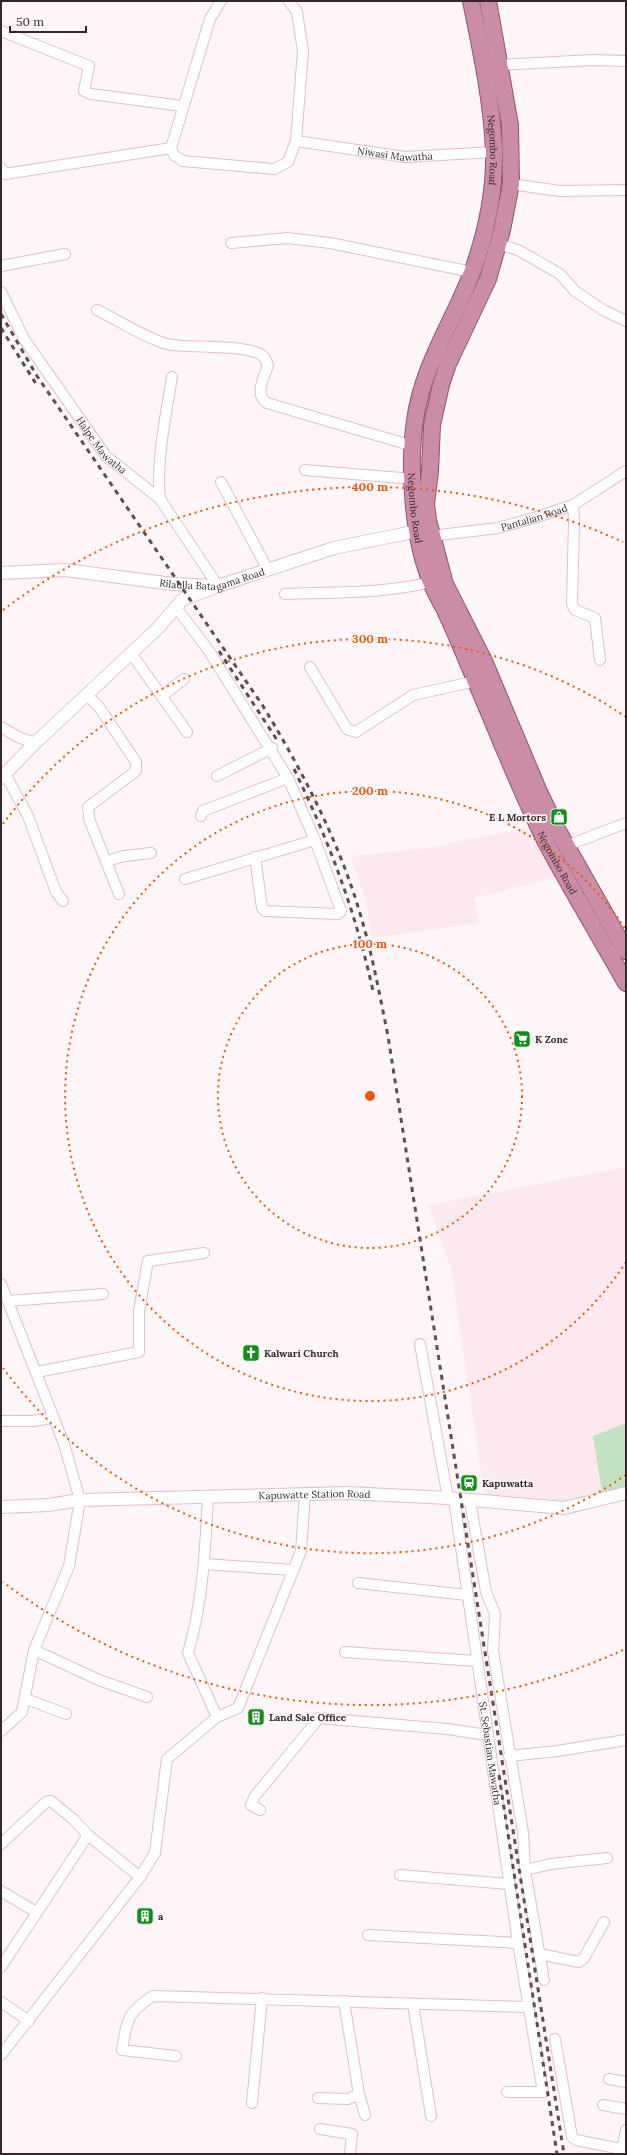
<svg xmlns="http://www.w3.org/2000/svg" width="627" height="2155" font-family="Lora,serif">
  <style>
    .built { fill: #fce8ef }
    .green { fill: #c2e2c0 }
    .lines { fill: none; stroke-linecap: round; stroke-linejoin: round }
    .minor-casing { stroke: #e4bdcc; stroke-width: 12 }
    .tertiary-casing { stroke: #e4bdcc; stroke-width: 14 }
    .trunk-casing { stroke: #8c556d; stroke-width: 18 }
    .minor { stroke: #fff; stroke-width: 10 }
    .tertiary { stroke: #fff; stroke-width: 12 }
    .trunk { stroke: #ca8ca6; stroke-width: 16 }
    .rail { stroke: #5c4f53; stroke-width: 3; stroke-dasharray: 5 5; stroke-linecap: butt }
    .ring { fill: none; stroke: #e8590c; stroke-width: 2; stroke-dasharray: 2 4 }
    .labels { text-anchor: middle; stroke-width: 3.5; stroke-linejoin: round; paint-order: stroke }
    .street-label { font-size: 10px; fill: #34262b; stroke: #fef6f9 }
    .poi-label { font-size: 10px; font-weight: bold; fill: #34262b; stroke: #fef6f9; text-anchor: start }
    .centre { fill: #e8590c; stroke: #fef6f9; stroke-width: 2 }
    .ring-label { font-size: 12px; text-anchor: middle; font-weight: bold; fill: #e8590c; stroke: #fef6f9; stroke-width: 3.5; stroke-linejoin: round; paint-order: stroke }
  </style>
  <rect width="100%" height="100%" fill="#fef6f9"/>
  <g class="built">
    <polygon points="532,827 556,877 474,898 479,923 372,938 366,902 351,856 437,847 473,837 473,839"/>
    <polygon points="626,1167 626,1423 594,1436 602,1492 558,1502 485,1498 451,1269 429,1205"/>
  </g>
  <polygon class="green" points="626,1423 626,1487 602,1492 593,1436"/>
  <g class="lines">
    <defs>
      <g id="minor">
        <polyline points="221,1 210,19 171,148 174,155 183,161 274,169 288,162 296,141 303,51 297,12 289,1"/>
        <polyline points="1,31 89,66 84,91 91,94 182,106"/>
        <polyline points="500,65 593,60 626,61"/>
        <path id="s1" d="M296 141 405 157 494 152"/>
        <polyline points="1,168 5,174 171,148"/>
        <polyline points="511,184 560,191 626,190"/>
        <polyline points="231,243 287,238 330,243 472,272"/>
        <polyline points="499,244 518,250 560,274 575,291 603,310 626,321"/>
        <polyline points="1,266 65,254"/>
        <path id="s2" d="M1 292 24 339 106 456 160 499 218 586"/>
        <path d="M97 310C116 319 147 339 167 344 187 349 251 343 264 357 265 359 267 363 268 365 264 378 254 394 267 403L413 446"/>
        <polyline points="305,470 413,479"/>
        <polyline points="221,482 268,570"/>
        <path d="M160 499C156 459 166 416 172 377"/>
        <polyline points="573,505 574,522 572,604 575,610 595,618 600,660"/>
        <path id="s3" d="M431 536 498 528 537 517 573 505 626 471"/>
        <path d="M285 594C334 592 383 594 431 582"/>
        <polyline points="175,606 209,651 288,778 315,840 341,911 338,914 265,911 262,908 255,857"/>
        <polyline points="131,653 187,732"/>
        <polyline points="310,667 347,729 356,732 413,695 476,681"/>
        <polyline points="87,695 99,707 136,762 136,771 88,807 89,819 119,894"/>
        <polyline points="162,696 184,679"/>
        <polyline points="1,727 18,737 35,743"/>
        <polyline points="5,774 28,816 56,892 63,901"/>
        <polyline points="217,776 272,748"/>
        <polyline points="201,816 203,811 288,778"/>
        <polyline points="566,846 626,823"/>
        <polyline points="107,861 124,856 151,853"/>
        <polyline points="185,879 315,840"/>
        <polyline points="1,1284 64,1444 80,1500 69,1566 34,1650 22,1712 1,1731"/>
        <polyline points="8,1301 103,1294"/>
        <polyline points="420,1344 448,1498"/>
        <polyline points="37,1372 139,1352 139,1311 148,1261 204,1253"/>
        <polyline points="1,1421 33,1421 52,1418"/>
        <path d="M208 1498C205 1550 203 1602 188 1653L217 1717"/>
        <path id="s4" d="M454 1499 518 1943 543 2092H507"/>
        <polyline points="470,1501 486,1592 495,1614 493,1651 523,1832 525,1870 544,1980"/>
        <polyline points="204,1564 293,1570"/>
        <polyline points="358,1583 467,1595"/>
        <polyline points="34,1650 99,1680 147,1697"/>
        <polyline points="345,1652 476,1661"/>
        <polyline points="26,1699 66,1714"/>
        <polyline points="509,1756 557,1751 626,1740"/>
        <polyline points="260,1810 251,1805 255,1796 319,1718 447,1729 487,1735"/>
        <polyline points="1,1844 46,1802 51,1801 73,1819 88,1835"/>
        <polyline points="525,1870 551,1864 607,1858"/>
        <polyline points="400,1875 509,1884"/>
        <polyline points="1,1891 36,1912"/>
        <polyline points="368,1935 518,1943"/>
        <polyline points="539,1954 579,1962 584,1958 604,1922"/>
        <polyline points="1,1967 88,1835 140,1877"/>
        <polyline points="344,2001 359,2094 365,2115"/>
        <polyline points="1,2002 29,2021"/>
        <polyline points="413,2004 431,2116"/>
        <polyline points="555,2039 572,2137 576,2140 626,2150"/>
        <polyline points="1,2055 140,1877 155,1853 167,1759 217,1717 238,1708 301,1551 305,1495"/>
        <path d="M176 2056 122 2050C127 2021 126 2013 153 1996L529 2007"/>
        <polyline points="609,2079 626,2082"/>
        <polyline points="318,2098 348,2099 359,2094"/>
        <polyline points="252,2103 262,1998"/>
        <polyline points="603,2105 626,2109"/>
        <polyline points="320,2129 352,2134 350,2154"/>
        <polyline points="622,2150 626,2130"/>
      </g>
      <g id="tertiary">
        <path id="s5" d="M1 573 65 570 173 584 218 586 334 548 418 531"/>
        <polyline points="1,778 35,743 157,629 183,599 213,588"/>
        <path id="s6" d="M1 1507 48 1505 80 1500 347 1493 448 1498 564 1508 626 1493"/>
      </g>
      <g id="trunk">
        <path id="s7" d="M471 1C481 50 492 101 494 151 495 190 486 233 473 270 454 321 422 366 415 421 408 467 413 539 431 582 435 592 440 601 445 610 456 634 466 658 476 682 500 737 521 793 548 846 573 892 600 937 626 983"/>
        <polyline points="488,1 510,125 511,184 502,230 488,279 448,364 441,385 432,425 430,471 426,504 428,520 445,584 484,661 539,792 558,831 626,951"/>
      </g>
    </defs>
    <use href="#minor" class="minor-casing"/>
    <use href="#tertiary" class="tertiary-casing"/>
    <use href="#trunk" class="trunk-casing"/>
    <use href="#minor" class="minor"/>
    <use href="#tertiary" class="tertiary"/>
    <use href="#trunk" class="trunk"/>
    <g class="rail">
      <path d="M1 314 37 376 263 706C304 774 340 843 362 920 373 958 380 997 388 1036L564 2154"/>
      <polyline points="1,328 38,387"/>
      <polyline points="219,651 279,743"/>
      <path d="M294 769C329 841 356 913 373 991"/>
      <polyline points="499,1775 557,2154"/>
    </g>
  </g>
  <g class="ring">
    <circle cx="370" cy="1096" r="152"/>
    <path d="M626 1262A305 305 0 1 1 626 930"/>
    <path d="M626 1475A457 457 0 0 1 3 1368M3 824A457 457 0 0 1 626 717"/>
    <path d="M623 1650A609 609 0 0 1 3 1582M3 610A609 609 0 0 1 623 542"/>
  </g>
  <defs>
    <symbol id="shop-square" viewBox="-11 -11 22 22"><rect x="-9" y="-9" width="18" height="18" rx="4" fill="#138e1a" stroke="#fef6f9"/><path d="M-5-2.5h2.3a2.7 3.5 0 0 1 5.4 0H5L5.5 6h-11ZM-1.5-2.5h3a1.5 2.3 0 0 0-3 0Z" fill="#fff"/></symbol>
    <symbol id="supermarket-square" viewBox="-11 -11 22 22"><rect x="-9" y="-9" width="18" height="18" rx="4" fill="#138e1a" stroke="#fef6f9"/><path d="M-6-5.5h2.5l.6 2H6L4.5 2H-2.5L-4.4-4H-6ZM-1.5 3.2a1.3 1.3 0 1 0 .1 0ZM3 3.2a1.3 1.3 0 1 0 .1 0Z" fill="#fff"/></symbol>
    <symbol id="church-square" viewBox="-11 -11 22 22"><rect x="-9" y="-9" width="18" height="18" rx="4" fill="#138e1a" stroke="#fef6f9"/><path d="M-1.2-6h2.4v3.5h3.3v2.4h-3.3V6h-2.4V-.1h-3.3v-2.4h3.3Z" fill="#fff"/></symbol>
    <symbol id="station-square" viewBox="-11 -11 22 22"><rect x="-9" y="-9" width="18" height="18" rx="4" fill="#138e1a" stroke="#fef6f9"/><path d="M-3-6H3Q5-6 5-4V2Q5 4 3 4L4.5 6H3L1.5 4h-3L-3 6H-4.5L-3 4Q-5 4-5 2V-4Q-5-6-3-6ZM-3.5-4v3h7v-3ZM-3.5 1v1.5H-2V1ZM2 1v1.5H3.5V1Z" fill="#fff"/></symbol>
    <symbol id="building-square" viewBox="-11 -11 22 22"><rect x="-9" y="-9" width="18" height="18" rx="4" fill="#138e1a" stroke="#fef6f9"/><path d="M-4-6H4V6H1V3H-1V6H-4ZM-2.5-4.3h1.7v1.8h-1.7ZM.8-4.3h1.7v1.8H.8ZM-2.5-1h1.7V.8h-1.7ZM.8-1h1.7V.8H.8Z" fill="#fff"/></symbol>
  </defs>
  <g fill-rule="evenodd">
    <use href="#shop-square" x="549" y="807" width="20" height="20"/>
    <use href="#supermarket-square" x="512" y="1029" width="20" height="20"/>
    <use href="#church-square" x="241" y="1343" width="20" height="20"/>
    <use href="#station-square" x="459" y="1473" width="20" height="20"/>
    <use href="#building-square" x="246" y="1707" width="20" height="20"/>
    <use href="#building-square" x="135" y="1906" width="20" height="20"/>
  </g>
  <g class="labels">
    <g class="street-label">
      <text dy="4" stroke="none"><textPath href="#s7" startOffset="151">Negombo Road</textPath></text>
      <text dy="4" stroke="none"><textPath href="#s1" startOffset="100">Niwasi Mawatha</textPath></text>
      <text dy="4" stroke="none"><textPath href="#s2" startOffset="184">Halpe Mawatha</textPath></text>
      <text dy="4" stroke="none"><textPath href="#s7" startOffset="523">Negombo Road</textPath></text>
      <text dy="4" stroke="none"><textPath href="#s3" startOffset="105">Pantalian Road</textPath></text>
      <text dy="4" stroke="none"><textPath href="#s5" startOffset="213">Rilaulla Batagama Road</textPath></text>
      <text dy="4" stroke="none"><textPath href="#s7" startOffset="907">Negombo Road</textPath></text>
      <text dy="4" stroke="none"><textPath href="#s6" startOffset="314">Kapuwatte Station Road</textPath></text>
      <text dy="4" stroke="none"><textPath href="#s4" startOffset="257">St. Sebastian Mawatha</textPath></text>
    </g>
    <g class="poi-label">
      <text x="546" y="821" text-anchor="end">E L Mortors</text>
      <text x="535" y="1043">K Zone</text>
      <text x="264" y="1357">Kalwari Church</text>
      <text x="482" y="1487">Kapuwatta</text>
      <text x="269" y="1721">Land Sale Office</text>
      <text x="158" y="1920">a</text>
    </g>
  </g>
  <circle cx="370" cy="1096" r="6" class="centre"/>
  <g class="ring-label">
    <text x="370" y="491">400 m</text>
    <text x="370" y="643">300 m</text>
    <text x="370" y="795">200 m</text>
    <text x="370" y="948">100 m</text>
  </g>
  <rect width="627" height="2155" fill="none" stroke="#34262b" stroke-width="4"/>
  <path d="M10 26v6h76v-6" fill="none" stroke="#34262b" stroke-width="2"/>
  <text x="16" y="26" font-size="12" fill="#34262b" stroke="#fef6f9" stroke-width="3" paint-order="stroke">50 m</text>
</svg>
